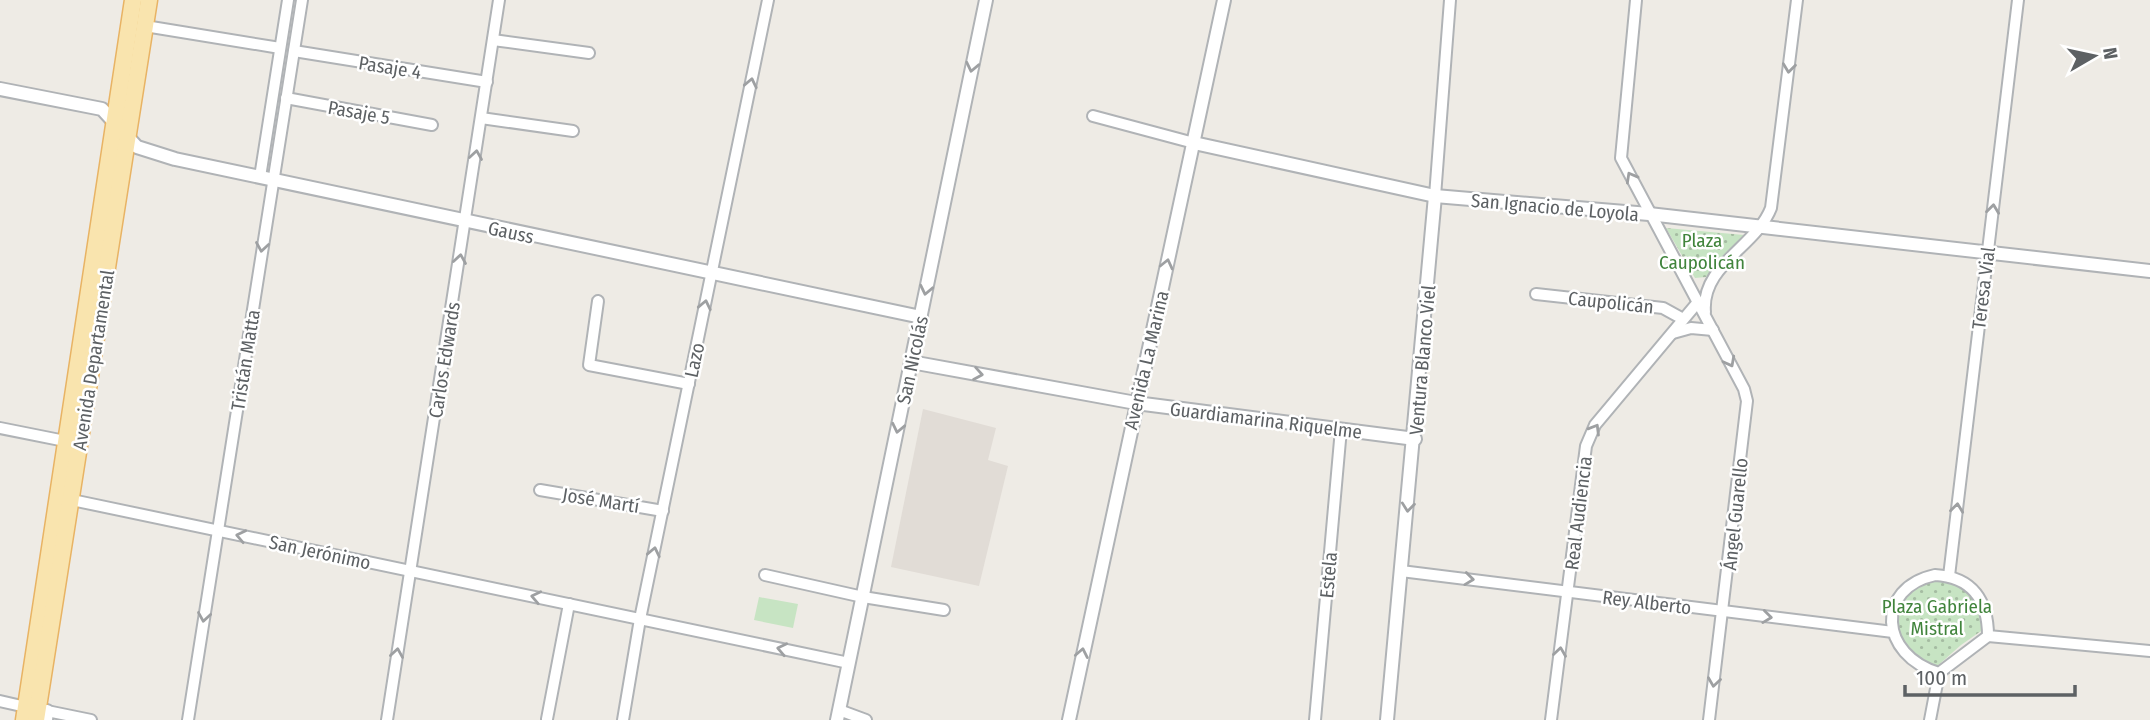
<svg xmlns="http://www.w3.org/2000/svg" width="2150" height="720" font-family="'Fira Sans Condensed',sans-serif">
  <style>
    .education { fill: #e1dcd6 }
    .grass { fill: url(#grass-dots) }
    .garden { fill: #c7e4c3 }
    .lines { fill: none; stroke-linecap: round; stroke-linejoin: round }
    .minor-casing { stroke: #b0b3b6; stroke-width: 14 }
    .tertiary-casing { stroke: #b0b3b6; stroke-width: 16 }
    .primary-casing { stroke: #e8b364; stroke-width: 19 }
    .minor { stroke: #fff; stroke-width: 10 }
    .tertiary { stroke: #fff; stroke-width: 12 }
    .primary { stroke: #f9e4ae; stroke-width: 16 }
    .oneway { stroke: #9ea0a2 }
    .labels { text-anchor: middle; stroke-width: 5; stroke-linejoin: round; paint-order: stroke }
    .street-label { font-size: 19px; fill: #5d6164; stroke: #fff }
    .park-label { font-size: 19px; fill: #41843c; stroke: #fff }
  </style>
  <defs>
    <pattern id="grass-dots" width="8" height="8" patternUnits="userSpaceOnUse" patternTransform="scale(1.75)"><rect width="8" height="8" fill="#c7e4c3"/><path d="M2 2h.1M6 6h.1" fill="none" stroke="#a5bca2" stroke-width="1.8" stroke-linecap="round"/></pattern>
  </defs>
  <rect width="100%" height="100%" fill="#eeebe5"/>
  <polygon class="education" points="923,409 996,428 988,460 1008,466 979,586 891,567"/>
  <g class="grass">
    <polygon points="1666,228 1744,235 1706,277 1695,278"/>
    <path d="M1930 579H1952L1978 596 1984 629 1961 645 1935 668C1925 667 1920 661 1912 654 1881 626 1900 595 1930 579Z"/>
  </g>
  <polygon class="garden" points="759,597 798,604 793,628 754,620"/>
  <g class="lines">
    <defs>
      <g id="minor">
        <polyline points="1636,0 1621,158 1744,389 1747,401 1709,720"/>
        <polyline points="145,26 280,48"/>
        <polyline points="493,40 589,53"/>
        <polyline points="294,51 487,82"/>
        <polyline points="286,98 432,125"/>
        <polyline points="1093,116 1194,143"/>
        <polyline points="481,118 573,131"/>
        <polyline points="260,177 288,0"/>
        <polyline points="1435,196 1450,0"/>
        <polyline points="1536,294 1663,308 1683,319"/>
        <polyline points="598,301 589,365 689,384"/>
        <path d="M1705 312C1701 265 1756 247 1771 208L1797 0"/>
        <polyline points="1673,333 1691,328 1713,330"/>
        <polyline points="0,428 70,442"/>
        <polyline points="540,490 663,511"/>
        <polyline points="72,500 849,663"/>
        <polyline points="1401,571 1893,632"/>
        <polyline points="765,575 863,597 944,610"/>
        <path d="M1935 575C1973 577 1988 601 1988 636L1939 673C1879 655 1875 588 1935 575Z"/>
        <polyline points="1949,576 2018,0"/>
        <polyline points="1988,636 2150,651"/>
        <polyline points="0,701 26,707"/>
        <polyline points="839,710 866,720"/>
        <polyline points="47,711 91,720"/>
        <polyline points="547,719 569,604"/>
        <polyline points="188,720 302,0"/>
        <polyline points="387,720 499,0"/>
        <polyline points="623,720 640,619 768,0"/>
        <polyline points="1315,720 1341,429"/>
        <polyline points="1551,720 1586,446 1595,425 1698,302"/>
        <polyline points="1930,720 1939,673"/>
      </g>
      <g id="tertiary">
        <polyline points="0,89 102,109 137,147 175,159 921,317"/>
        <polyline points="1194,143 1435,196 1649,214 2150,271"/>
        <polyline points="911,362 1136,403 1415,439"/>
        <polyline points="46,720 47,711"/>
        <polyline points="837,720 986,0"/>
        <polyline points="1069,720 1224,0"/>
        <polyline points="1387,720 1435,196"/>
      </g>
      <g id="primary">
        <polyline points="24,720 133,0"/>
        <polyline points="36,720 149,0"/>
      </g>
    </defs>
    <use href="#minor" class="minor-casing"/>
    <use href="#tertiary" class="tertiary-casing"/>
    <use href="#primary" class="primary-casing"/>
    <use href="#minor" class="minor"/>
    <use href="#tertiary" class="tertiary"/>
    <use href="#primary" class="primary"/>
  </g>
  <defs><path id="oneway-chevron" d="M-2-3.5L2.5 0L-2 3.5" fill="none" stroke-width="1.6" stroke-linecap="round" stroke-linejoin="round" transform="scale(1.75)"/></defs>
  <g class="oneway">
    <use href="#oneway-chevron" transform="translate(972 67) rotate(102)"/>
    <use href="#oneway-chevron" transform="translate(1789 68) rotate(97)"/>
    <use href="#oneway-chevron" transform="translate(751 83) rotate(-78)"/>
    <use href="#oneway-chevron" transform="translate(476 155) rotate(-81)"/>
    <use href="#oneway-chevron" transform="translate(1631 177) rotate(-119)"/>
    <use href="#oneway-chevron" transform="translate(1993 209) rotate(-83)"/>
    <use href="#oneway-chevron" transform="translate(262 247) rotate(99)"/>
    <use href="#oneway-chevron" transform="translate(460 259) rotate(-81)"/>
    <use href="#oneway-chevron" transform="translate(1167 264) rotate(-77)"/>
    <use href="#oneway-chevron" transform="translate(926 290) rotate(102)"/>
    <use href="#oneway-chevron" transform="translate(705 305) rotate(-78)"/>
    <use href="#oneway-chevron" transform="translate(1730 362) rotate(62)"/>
    <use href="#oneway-chevron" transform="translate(978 374) rotate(10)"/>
    <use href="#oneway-chevron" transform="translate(898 428) rotate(102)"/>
    <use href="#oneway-chevron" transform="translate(1595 429) rotate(-59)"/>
    <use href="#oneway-chevron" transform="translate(1408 507) rotate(96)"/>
    <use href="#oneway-chevron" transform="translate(1957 508) rotate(-83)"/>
    <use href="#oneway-chevron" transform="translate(241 536) rotate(-168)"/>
    <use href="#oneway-chevron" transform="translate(654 552) rotate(-78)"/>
    <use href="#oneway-chevron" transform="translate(1469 579) rotate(7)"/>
    <use href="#oneway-chevron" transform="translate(536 597) rotate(-168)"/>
    <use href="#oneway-chevron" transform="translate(204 617) rotate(99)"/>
    <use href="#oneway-chevron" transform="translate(1767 617) rotate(7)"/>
    <use href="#oneway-chevron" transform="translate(782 649) rotate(-168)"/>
    <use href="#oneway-chevron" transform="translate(1560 652) rotate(-82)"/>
    <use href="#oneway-chevron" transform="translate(397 653) rotate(-81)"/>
    <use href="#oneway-chevron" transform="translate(1082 653) rotate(-79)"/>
    <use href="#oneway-chevron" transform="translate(1714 682) rotate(98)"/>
  </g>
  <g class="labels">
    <g class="street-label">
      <text transform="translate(390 67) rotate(9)" y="7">Pasaje 4</text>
      <text transform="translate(359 112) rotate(10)" y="7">Pasaje 5</text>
      <text transform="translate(1555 207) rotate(5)" y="7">San Ignacio de Loyola</text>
      <text transform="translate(511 232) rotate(12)" y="7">Gauss</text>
      <text transform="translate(1983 288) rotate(-83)" y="7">Teresa Vial</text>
      <text transform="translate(1611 302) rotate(6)" y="7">Caupolicán</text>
      <text transform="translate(93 360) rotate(-81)" y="7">Avenida Departamental</text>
      <text transform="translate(245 360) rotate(-81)" y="7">Tristán Matta</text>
      <text transform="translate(444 360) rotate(-81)" y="7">Carlos Edwards</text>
      <text transform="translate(694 360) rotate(-78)" y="7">Lazo</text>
      <text transform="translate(912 360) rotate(-78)" y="7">San Nicolás</text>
      <text transform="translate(1146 360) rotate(-77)" y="7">Avenida La Marina</text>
      <text transform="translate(1422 360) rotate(-85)" y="7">Ventura Blanco Viel</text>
      <text transform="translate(1266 420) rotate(7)" y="7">Guardiamarina Riquelme</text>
      <text transform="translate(601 500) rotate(9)" y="7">José Martí</text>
      <text transform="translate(1578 513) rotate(-83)" y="7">Real Audiencia</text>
      <text transform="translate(1735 514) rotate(-84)" y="7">Ángel Guarello</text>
      <text transform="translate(320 552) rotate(12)" y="7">San Jerónimo</text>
      <text transform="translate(1328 575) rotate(-85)" y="7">Estela</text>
      <text transform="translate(1647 602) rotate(7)" y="7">Rey Alberto</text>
    </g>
    <g class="park-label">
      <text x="1702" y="247">Plaza<tspan x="1702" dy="22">Caupolicán</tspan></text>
      <text x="1937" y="613">Plaza Gabriela<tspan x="1937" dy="22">Mistral</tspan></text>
    </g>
  </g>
  <g transform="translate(2094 56) rotate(81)" stroke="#ffffff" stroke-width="5" paint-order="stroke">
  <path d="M0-5L12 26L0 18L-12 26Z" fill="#5d6164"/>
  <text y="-10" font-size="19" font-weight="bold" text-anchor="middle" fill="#5d6164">N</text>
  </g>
  <path d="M1905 685v10h170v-10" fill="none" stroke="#5d6164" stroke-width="3.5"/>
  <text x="1916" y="685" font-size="21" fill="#5d6164" stroke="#ffffff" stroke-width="5" paint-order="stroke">100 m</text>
</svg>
